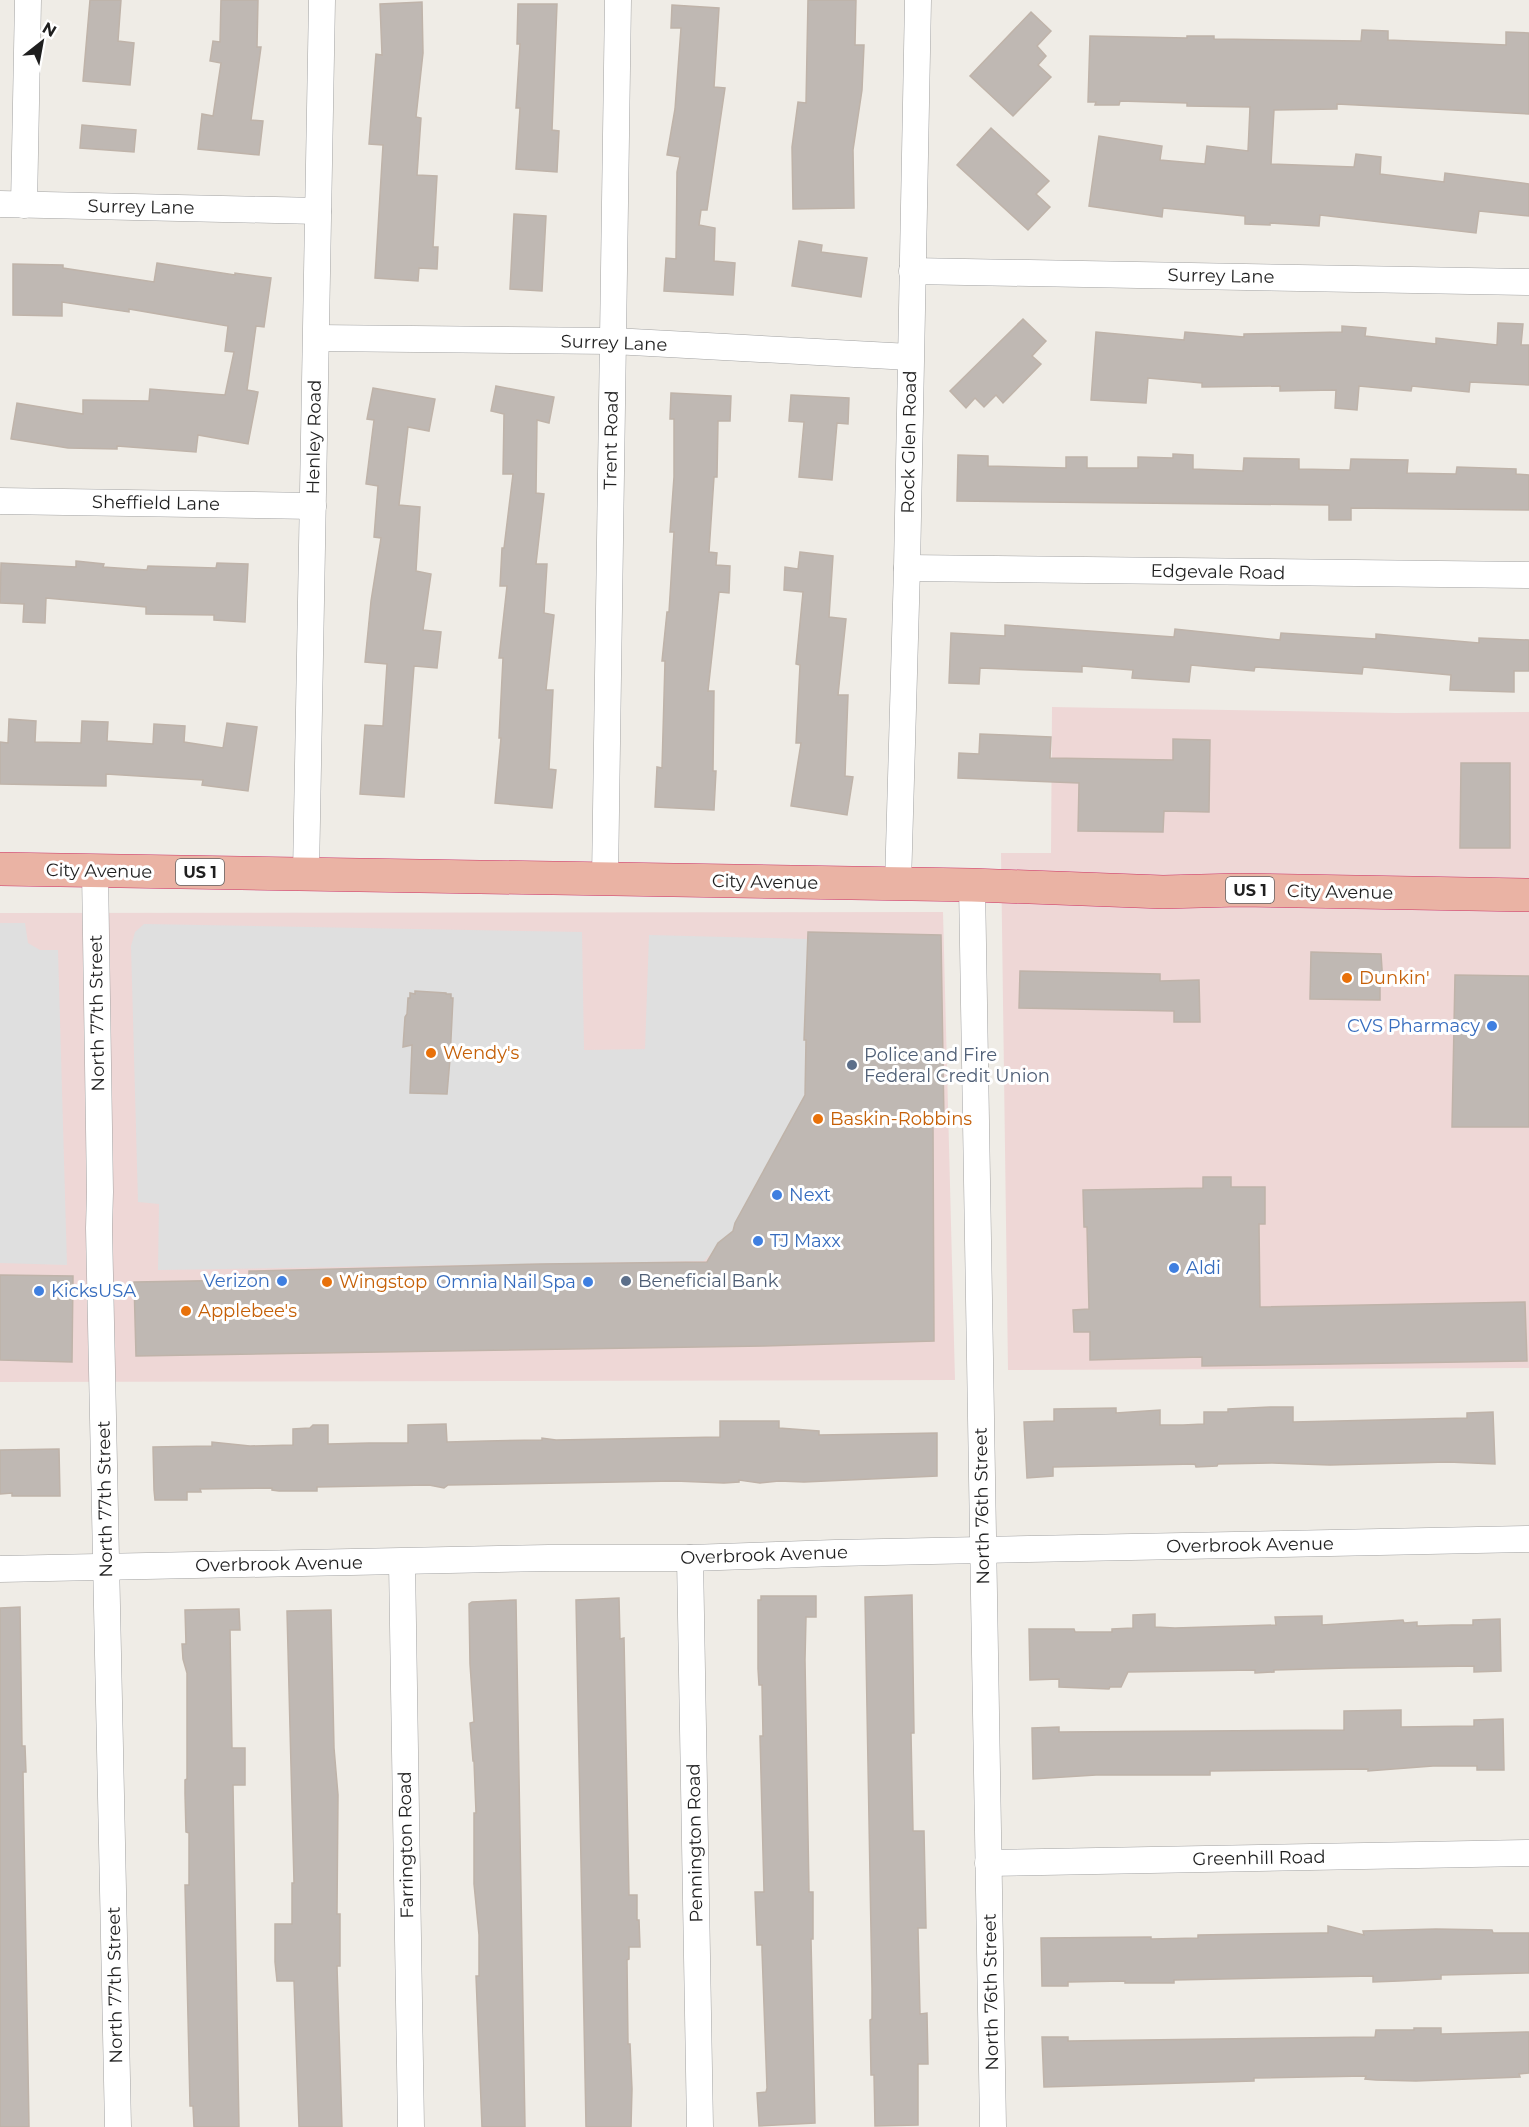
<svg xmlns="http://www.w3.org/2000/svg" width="1529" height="2127" font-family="Montserrat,sans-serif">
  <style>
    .commercial { fill: #eed7d6 }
    .parking { fill: #dfdfdf }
    .building { fill: #bfb8b3; stroke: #bfb3a9; stroke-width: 1.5 }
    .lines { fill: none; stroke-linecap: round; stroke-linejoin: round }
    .minor-casing { stroke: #a3a3a3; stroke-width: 27 }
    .trunk-casing { stroke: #cd3367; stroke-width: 34 }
    .minor { stroke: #fff; stroke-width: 26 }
    .trunk { stroke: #eab3a4; stroke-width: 33 }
    .food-dot { fill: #e8710a; stroke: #fff; stroke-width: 2 }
    .shop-dot { fill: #3f7fe0; stroke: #fff; stroke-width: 2 }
    .service-dot { fill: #5c6f8a; stroke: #fff; stroke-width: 2 }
    .labels { text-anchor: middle; stroke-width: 6; stroke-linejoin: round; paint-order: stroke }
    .shield { fill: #fff; stroke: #626262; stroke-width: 1.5 }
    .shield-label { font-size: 16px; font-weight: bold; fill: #1f1f1f }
    .street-label { font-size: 18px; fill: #1f1f1f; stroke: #fff }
    .food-label { font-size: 18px; fill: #c56008; stroke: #fff; text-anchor: start }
    .shop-label { font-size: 18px; fill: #366cbe; stroke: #fff; text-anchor: start }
    .service-label { font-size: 18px; fill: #4e5e75; stroke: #fff; text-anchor: start }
  </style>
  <rect width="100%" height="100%" fill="#efece6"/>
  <g class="commercial">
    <polygon points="1052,707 1396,713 1529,712 1529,1368 1008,1370 1001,853 1051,853"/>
    <polygon points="943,912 955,1380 0,1382 0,913"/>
  </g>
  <g class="parking">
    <polygon points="0,923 25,923 28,943 40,950 58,950 67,1265 0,1263"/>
    <polygon points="144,924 582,932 584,1050 645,1049 649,935 808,939 806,1094 733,1231 704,1261 158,1270 159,1204 138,1202 131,946 135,932"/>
  </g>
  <g class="building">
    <polygon points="90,0 121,0 118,41 134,43 130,85 83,81"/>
    <polygon points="221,0 258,0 257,47 261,47 251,120 263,121 259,155 198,149 202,114 213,116 221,63 210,61 213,41 220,42"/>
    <polygon points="808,0 856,0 855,45 864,45 862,90 853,150 854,208 793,209 792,147 798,102 806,103"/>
    <polygon points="422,2 423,53 416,117 421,118 417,175 437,176 433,247 438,247 437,269 419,268 418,281 375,278 383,145 369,144 376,54 382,55 380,4"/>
    <polygon points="518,4 557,4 552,130 559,131 557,172 516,169 520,108 516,108 520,44 517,44"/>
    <polygon points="672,5 719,8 714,87 725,88 707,210 701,210 699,225 715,228 714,261 735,263 733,295 664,291 666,258 676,259 677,172 680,157 667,155 675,109 681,28 671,28"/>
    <polygon points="1031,12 1051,31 1037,46 1046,56 1038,65 1051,77 1013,116 970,76"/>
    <polygon points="1362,30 1388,31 1388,40 1506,45 1506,32 1529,33 1529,114 1337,104 1337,109 1274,110 1271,164 1354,167 1356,154 1381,157 1380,174 1444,182 1445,173 1529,184 1529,216 1479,211 1476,233 1320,215 1319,226 1270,223 1270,225 1245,224 1245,216 1163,208 1162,217 1089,206 1099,136 1162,146 1160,160 1205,164 1207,146 1248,151 1250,107 1187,106 1187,103 1120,101 1119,105 1095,105 1096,102 1088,102 1090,36 1187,38 1187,36 1214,36 1214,39 1361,41"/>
    <polygon points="82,125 136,130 134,152 80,148"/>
    <polygon points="991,128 1049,181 1036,194 1050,207 1028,230 957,165"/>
    <polygon points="514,214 546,216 542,291 510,289"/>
    <polygon points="799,241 822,245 821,252 867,258 861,297 792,286"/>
    <polygon points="157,263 235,275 235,273 271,278 264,327 256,326 247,390 258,392 248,444 198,435 196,452 117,446 117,449 68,448 11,439 17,403 83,414 83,400 149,401 150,389 225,395 234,352 225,351 228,326 129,309 129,312 62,302 62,316 13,315 13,264 63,265 63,268 154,282"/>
    <polygon points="1023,319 1046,341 1032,356 1041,364 1003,403 996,395 984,407 975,398 966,408 950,391"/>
    <polygon points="1498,323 1523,324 1521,345 1529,345 1529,385 1470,382 1469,392 1412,386 1411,391 1359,386 1357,410 1335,408 1336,390 1280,391 1280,386 1202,387 1202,383 1148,378 1146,403 1091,400 1096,332 1184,340 1185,332 1244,337 1244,334 1342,332 1342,326 1366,328 1365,336 1436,344 1436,338 1497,345"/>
    <polygon points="496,386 554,397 549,423 537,420 536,493 544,494 536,564 547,564 544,613 554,615 546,690 553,690 549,769 556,770 552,808 495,803 501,738 499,738 503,658 499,658 507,586 500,586 502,548 504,548 513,474 503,474 504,414 491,411"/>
    <polygon points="373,388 435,399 429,431 408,427 399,505 420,507 416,571 431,574 423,630 441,632 437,668 414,666 404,797 360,794 365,725 383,726 387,664 365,662 371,601 381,538 374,537 378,486 366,484 374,420 367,419"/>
    <polygon points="671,393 731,396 730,421 718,421 717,477 714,477 709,552 717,553 716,565 730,566 729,593 719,592 708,691 714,691 713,771 716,771 714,810 655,807 657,767 662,768 665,661 662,661 667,612 669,612 674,532 670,532 674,477 674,419 670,419"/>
    <polygon points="791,395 849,398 848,424 837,423 832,480 799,477 804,422 789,421"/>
    <polygon points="1173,454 1193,455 1193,469 1243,471 1244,458 1299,459 1299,469 1350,470 1351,459 1408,460 1407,473 1456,474 1457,467 1516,469 1516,474 1529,475 1529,510 1351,508 1351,520 1329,520 1329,505 957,501 958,455 988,456 988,466 1066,468 1066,457 1087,457 1087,468 1138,468 1138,457 1173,458"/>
    <polygon points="800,552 833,556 829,617 846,619 838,695 848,695 845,776 853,777 847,815 791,806 801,743 796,743 800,665 796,664 803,592 784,590 785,567 798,569"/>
    <polygon points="76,561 104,564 103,567 147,570 148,566 216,568 217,563 248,564 245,622 214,620 214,615 146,614 146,607 46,598 45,623 23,622 24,604 0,603 1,563 76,567"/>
    <polygon points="1005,625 1174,637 1175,629 1280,640 1281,633 1376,639 1376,634 1479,643 1479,638 1529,640 1529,671 1514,671 1514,692 1450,690 1451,675 1363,667 1362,674 1255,667 1254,671 1191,665 1189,682 1132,678 1133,670 1082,666 1082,672 980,668 979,684 949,683 951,633 1005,636"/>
    <polygon points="9,719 36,721 35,742 81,743 82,721 108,722 107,741 153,744 154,724 185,726 184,742 223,748 227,723 257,727 248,791 202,785 203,780 106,774 106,786 0,784 0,742 8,743"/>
    <polygon points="980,734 1051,737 1050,758 1173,760 1173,739 1210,740 1209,812 1164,811 1163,832 1078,831 1079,783 958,778 959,753 979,754"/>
    <polygon points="1461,763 1510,763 1510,848 1460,848"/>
    <polygon points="808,932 941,935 944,1122 933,1125 934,1341 764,1346 136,1356 134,1282 249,1280 249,1271 540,1264 707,1262 718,1243 733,1231 735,1223 805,1095 806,1040 804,1040"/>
    <polygon points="1311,952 1381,954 1383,984 1380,985 1380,1000 1310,999"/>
    <polygon points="1020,971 1160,974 1160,981 1199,980 1200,1022 1174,1022 1174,1011 1019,1008"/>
    <polygon points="1455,975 1529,976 1529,1127 1452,1127"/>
    <polygon points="415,991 446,993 446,994 451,994 451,998 453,998 450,1059 447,1094 410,1093 412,1045 403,1047 405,1017 407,1014 408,998 410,998 410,993 415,994"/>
    <polygon points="1203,1177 1231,1177 1231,1187 1265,1187 1265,1224 1259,1224 1260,1307 1525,1302 1527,1361 1202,1366 1202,1357 1090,1360 1090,1332 1074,1332 1073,1310 1089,1309 1087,1227 1084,1227 1083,1190 1203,1188"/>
    <polygon points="0,1275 73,1276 72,1362 0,1360"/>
    <polygon points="1270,1407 1293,1407 1293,1422 1467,1418 1467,1413 1493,1412 1495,1464 1448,1462 1330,1465 1272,1463 1218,1464 1217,1466 1196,1467 1195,1464 1053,1467 1053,1476 1027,1478 1024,1422 1054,1421 1054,1409 1116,1408 1116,1413 1160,1410 1160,1425 1183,1425 1204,1424 1204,1412 1228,1412 1228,1409"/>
    <polygon points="720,1421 779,1421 779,1428 819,1431 819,1435 937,1433 937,1476 804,1482 779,1481 760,1483 739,1480 739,1482 724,1483 675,1481 448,1485 444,1488 429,1485 317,1487 317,1491 279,1491 272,1490 272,1488 200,1489 201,1492 187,1492 187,1500 155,1500 154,1490 153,1447 212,1446 212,1442 250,1446 293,1445 293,1429 310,1428 313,1425 328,1425 328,1444 369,1443 408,1443 408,1425 446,1424 447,1442 486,1441 542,1440 542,1438 556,1440 720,1437"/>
    <polygon points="59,1449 60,1496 12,1496 12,1493 0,1494 0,1450"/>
    <polygon points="912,1595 914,1733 911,1733 913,1831 924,1831 926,1928 918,1928 920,2014 927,2013 928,2064 918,2064 918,2125 875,2126 874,2075 871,2075 870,2020 872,2019 872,1988 865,1597"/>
    <polygon points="761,1596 816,1596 816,1617 806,1617 805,1660 809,1892 813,1892 813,1939 811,1939 815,2123 759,2126 757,2093 766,2092 767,2088 762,1951 762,1945 757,1945 755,1892 764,1892 760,1736 763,1736 762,1685 759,1685 758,1669 758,1600 761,1600"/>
    <polygon points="619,1598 620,1639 624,1638 629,1895 637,1895 637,1920 639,1920 640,1947 629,1947 629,1959 627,1960 628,2044 630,2044 632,2089 631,2127 586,2127 576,1600"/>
    <polygon points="516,1600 525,2127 482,2127 476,1976 479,1976 479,1935 474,1884 474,1813 476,1813 474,1761 473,1761 470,1723 474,1722 470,1664 469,1604 472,1602"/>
    <polygon points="20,1607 22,1746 25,1746 26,1772 23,1772 29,2127 0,2127 0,1608"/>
    <polygon points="239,1609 240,1630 230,1630 232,1748 245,1748 245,1785 233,1785 239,2127 194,2127 193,2106 190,2106 185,1885 189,1885 189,1833 186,1832 185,1794 185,1780 187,1779 187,1673 183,1659 182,1644 186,1644 185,1610"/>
    <polygon points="331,1610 334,1748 338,1795 337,1914 340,1914 340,1966 337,1966 342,2127 299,2127 294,1981 277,1981 275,1962 275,1924 292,1924 292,1883 294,1883 287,1611"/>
    <polygon points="1155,1614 1155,1627 1175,1628 1276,1625 1275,1617 1322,1616 1322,1625 1403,1620 1404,1623 1417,1622 1417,1626 1452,1625 1473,1625 1473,1620 1500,1619 1501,1671 1474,1672 1474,1666 1348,1668 1274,1670 1274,1672 1255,1673 1255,1670 1128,1672 1121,1687 1110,1687 1109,1689 1059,1687 1059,1679 1030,1680 1029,1629 1074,1629 1075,1632 1112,1632 1112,1629 1133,1628 1133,1615"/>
    <polygon points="1401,1710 1401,1727 1474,1726 1474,1720 1503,1719 1504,1770 1477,1770 1477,1766 1433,1766 1368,1771 1368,1769 1210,1771 1210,1775 1096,1775 1033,1779 1032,1728 1059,1727 1059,1732 1344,1730 1344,1711"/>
    <polygon points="1328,1926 1364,1935 1363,1931 1436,1929 1492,1930 1493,1933 1529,1933 1529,1973 1441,1975 1441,1979 1399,1981 1373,1982 1373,1976 1174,1980 1174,1983 1125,1983 1125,1981 1068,1982 1068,1986 1042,1986 1041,1938 1151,1937 1151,1939 1198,1938 1198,1935 1320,1933 1328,1933"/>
    <polygon points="1414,2028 1441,2028 1441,2034 1529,2032 1529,2073 1519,2074 1520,2077 1416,2081 1376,2080 1365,2079 1366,2076 1254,2078 1254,2081 1044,2087 1042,2037 1068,2037 1068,2041 1375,2037 1376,2030 1414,2030"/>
  </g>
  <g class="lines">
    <defs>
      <g id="minor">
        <polyline points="0,204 318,211"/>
        <polyline points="24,205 28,0"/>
        <polyline points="912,271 1529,282"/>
        <polyline points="317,338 613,341 910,357"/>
        <polyline points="0,501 313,506"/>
        <polyline points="907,568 1529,575"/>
        <polyline points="95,871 100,1192 99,1228 118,2127"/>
        <polyline points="306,874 322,0"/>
        <polyline points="605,879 618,0"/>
        <polyline points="898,884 907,568 918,0"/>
        <polyline points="972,885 993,2127"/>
        <polyline points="690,1558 700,2127"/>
        <polyline points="402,1562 411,2127"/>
        <polyline points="0,1569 549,1558 690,1558 835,1553 1529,1539"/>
        <polyline points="988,1863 1529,1853"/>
      </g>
      <polyline id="trunk" points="0,869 972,885 1163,892 1239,890 1529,895"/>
    </defs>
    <use href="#minor" class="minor-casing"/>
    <use href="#trunk" class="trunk-casing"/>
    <use href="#minor" class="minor"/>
    <use href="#trunk" class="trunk"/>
  </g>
  <g class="food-dot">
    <circle cx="1347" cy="978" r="6"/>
    <circle cx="431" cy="1053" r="6"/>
    <circle cx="818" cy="1119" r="6"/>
    <circle cx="327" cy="1282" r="6"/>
    <circle cx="186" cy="1311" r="6"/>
  </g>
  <g class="shop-dot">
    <circle cx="1492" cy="1026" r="6"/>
    <circle cx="777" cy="1195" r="6"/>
    <circle cx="758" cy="1241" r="6"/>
    <circle cx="1174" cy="1268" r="6"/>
    <circle cx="282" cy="1281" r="6"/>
    <circle cx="588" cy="1282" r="6"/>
    <circle cx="39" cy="1291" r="6"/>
  </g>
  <g class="service-dot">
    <circle cx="852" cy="1065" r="6"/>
    <circle cx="626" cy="1281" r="6"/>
  </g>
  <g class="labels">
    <g class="shield">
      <rect x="176" y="859" width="48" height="26" rx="4.5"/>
      <rect x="1226" y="877" width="48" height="26" rx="4.5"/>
    </g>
    <g class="shield-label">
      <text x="200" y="878">US 1</text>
      <text x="1250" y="896">US 1</text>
    </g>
    <g class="street-label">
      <text transform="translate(141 207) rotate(1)" y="6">Surrey Lane</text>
      <text transform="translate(1221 276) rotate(1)" y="6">Surrey Lane</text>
      <text transform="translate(614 343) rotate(2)" y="6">Surrey Lane</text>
      <text transform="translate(314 437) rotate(-89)" y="6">Henley Road</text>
      <text transform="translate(611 440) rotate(-89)" y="6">Trent Road</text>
      <text transform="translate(909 442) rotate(-89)" y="6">Rock Glen Road</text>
      <text transform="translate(156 503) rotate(1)" y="6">Sheffield Lane</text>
      <text transform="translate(1218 572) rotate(1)" y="6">Edgevale Road</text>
      <text transform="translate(99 871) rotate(1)" y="6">City Avenue</text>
      <text transform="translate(765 882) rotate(1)" y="6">City Avenue</text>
      <text transform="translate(1340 892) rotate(1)" y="6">City Avenue</text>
      <text transform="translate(97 1013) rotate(-91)" y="6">North 77th Street</text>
      <text transform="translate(105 1499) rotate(-91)" y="6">North 77th Street</text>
      <text transform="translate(982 1506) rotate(-91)" y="6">North 76th Street</text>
      <text transform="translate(1250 1545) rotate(-1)" y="6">Overbrook Avenue</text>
      <text transform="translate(764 1555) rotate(-2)" y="6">Overbrook Avenue</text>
      <text transform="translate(279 1564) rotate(-1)" y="6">Overbrook Avenue</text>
      <text transform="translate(695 1843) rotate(-91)" y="6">Pennington Road</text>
      <text transform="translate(406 1845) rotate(-91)" y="6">Farrington Road</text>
      <text transform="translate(1259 1858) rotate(-1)" y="6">Greenhill Road</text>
      <text transform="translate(115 1985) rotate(-91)" y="6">North 77th Street</text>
      <text transform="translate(991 1992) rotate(-91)" y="6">North 76th Street</text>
    </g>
    <g class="food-label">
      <text x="1359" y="984">Dunkin'</text>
      <text x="443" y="1059">Wendy's</text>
      <text x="830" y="1125">Baskin-Robbins</text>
      <text x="339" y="1288">Wingstop</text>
      <text x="198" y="1317">Applebee's</text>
    </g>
    <g class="shop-label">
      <text x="1480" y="1032" text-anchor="end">CVS Pharmacy</text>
      <text x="789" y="1201">Next</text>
      <text x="770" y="1247">TJ Maxx</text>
      <text x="1186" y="1274">Aldi</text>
      <text x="270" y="1287" text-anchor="end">Verizon</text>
      <text x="576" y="1288" text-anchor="end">Omnia Nail Spa</text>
      <text x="51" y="1297">KicksUSA</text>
    </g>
    <g class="service-label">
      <text x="864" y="1061">Police and Fire<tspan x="864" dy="21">Federal Credit Union</tspan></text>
      <text x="638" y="1287">Beneficial Bank</text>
    </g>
  </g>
  <g transform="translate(42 42) rotate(31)" stroke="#ffffff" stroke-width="4.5" paint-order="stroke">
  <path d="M0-4.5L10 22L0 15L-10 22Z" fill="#1f1f1f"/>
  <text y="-9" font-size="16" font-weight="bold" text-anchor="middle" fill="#1f1f1f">N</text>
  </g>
</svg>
